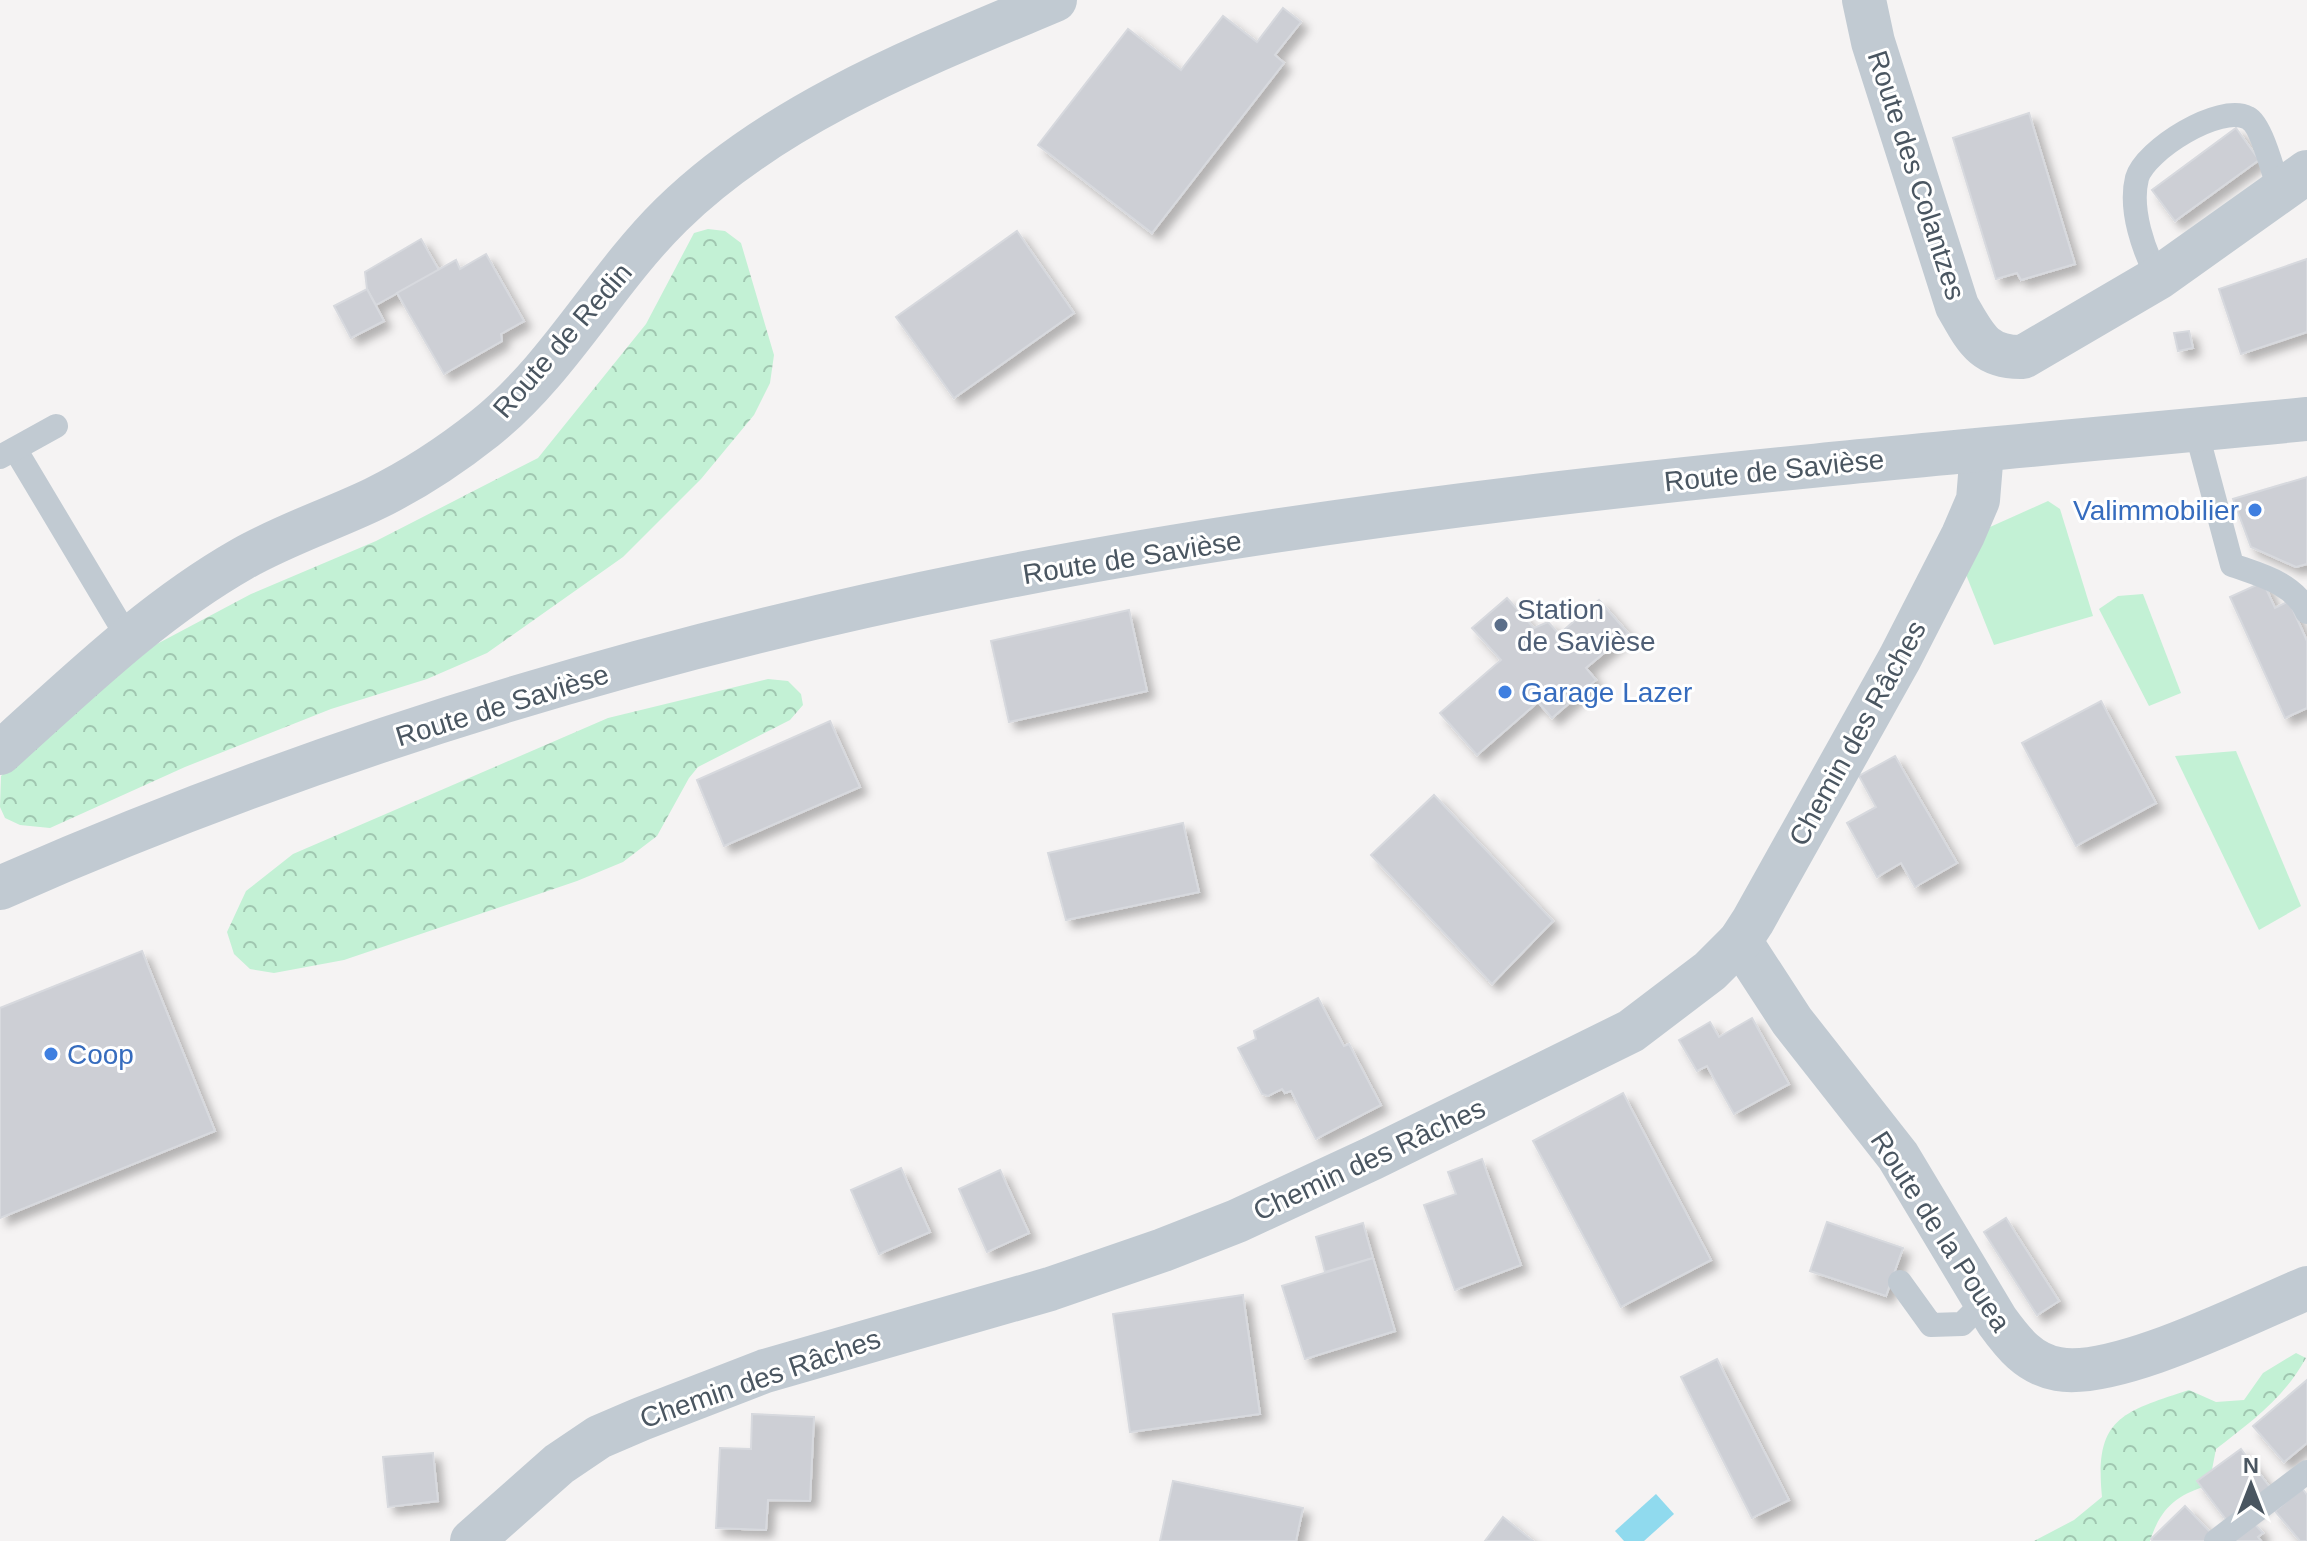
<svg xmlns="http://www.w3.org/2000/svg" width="2307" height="1541" font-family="Helvetica,sans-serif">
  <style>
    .forest { fill: url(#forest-crowns) }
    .green { fill: #c3f1d5 }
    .water { fill: #90daee }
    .building { fill: #cdcfd5; stroke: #d7d9de; stroke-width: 2; filter: url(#shadow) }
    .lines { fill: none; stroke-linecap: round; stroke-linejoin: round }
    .service { stroke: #c1cad2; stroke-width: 24 }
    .minor { stroke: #c1cad2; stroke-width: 44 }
    .tertiary { stroke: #c1cad2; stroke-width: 44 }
    .shop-dot { fill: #3f7fe0; stroke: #fff; stroke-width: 3 }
    .service-dot { fill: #5c6f8a; stroke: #fff; stroke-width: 3 }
    .labels { text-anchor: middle; stroke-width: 6; stroke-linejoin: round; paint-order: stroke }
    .street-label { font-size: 28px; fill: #4a5661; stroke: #fff }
    .shop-label { font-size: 28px; fill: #366cbe; stroke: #fff; text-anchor: start }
    .service-label { font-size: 28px; fill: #4e5e75; stroke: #fff; text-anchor: start }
  </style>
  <defs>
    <pattern id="forest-crowns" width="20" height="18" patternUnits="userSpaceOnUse" patternTransform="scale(2)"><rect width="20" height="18" fill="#c3f1d5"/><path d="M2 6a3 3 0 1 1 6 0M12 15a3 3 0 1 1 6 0" fill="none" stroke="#a0c6b0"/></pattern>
    <filter id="shadow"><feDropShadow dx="7" dy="7" stdDeviation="4" flood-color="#0004"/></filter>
  </defs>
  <rect width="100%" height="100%" fill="#f5f3f3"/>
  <g class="forest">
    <polygon points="708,229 725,231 741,243 774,355 770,383 754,415 701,479 623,557 487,653 427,679 331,709 185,767 50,828 20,825 5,818 0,807 1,776 47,733 155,645 251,594 376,541 538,458 646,324 694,233"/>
    <polygon points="768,679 788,681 801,694 803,705 790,720 698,767 689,778 657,836 623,862 577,881 344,960 274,973 250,969 234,954 227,932 246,891 293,854 608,718"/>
    <path d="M2296 1353 2306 1358C2284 1398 2251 1422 2216 1449L2209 1485C2177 1495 2161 1507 2150 1541H2034L2074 1520 2102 1497C2094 1418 2122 1412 2189 1390L2216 1402 2244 1400 2263 1373Z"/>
  </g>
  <g class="green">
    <polygon points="2048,501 2060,509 2093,616 1994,645 1965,572 1990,527"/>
    <polygon points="2143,594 2181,693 2149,706 2099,609 2118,596"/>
    <polygon points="2236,751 2301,906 2259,930 2175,756"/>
  </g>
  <polygon class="water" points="1656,1494 1674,1514 1644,1541 1624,1541 1615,1531"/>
  <g class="building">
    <polygon points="1283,8 1301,22 1275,55 1284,63 1152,233 1038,145 1128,29 1181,70 1223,16 1257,42"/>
    <polygon points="2029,113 2075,264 2021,280 2017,273 1996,279 1953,138"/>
    <polygon points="2236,128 2259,160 2175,221 2152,190"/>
    <polygon points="1017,231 1074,313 954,398 896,317"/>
    <polygon points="421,239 439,270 376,305 367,289 365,272"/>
    <polygon points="486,254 524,321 501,334 502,341 444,374 397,293 456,260 460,269"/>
    <polygon points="2307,259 2307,332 2241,354 2219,289"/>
    <polygon points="367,289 384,321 351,338 334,306"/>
    <polygon points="2189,331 2193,348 2178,351 2174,333"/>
    <polygon points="2307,477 2307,564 2296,567 2251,547 2233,499"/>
    <polygon points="2263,582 2275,608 2289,601 2307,641 2307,708 2285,718 2230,597"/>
    <polygon points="1507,598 1534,628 1548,622 1559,634 1599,600 1628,633 1586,668 1596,680 1552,718 1538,702 1477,755 1440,713 1501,660 1472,628"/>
    <polygon points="1129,610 1147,691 1009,722 991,641"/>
    <polygon points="2101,701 2156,803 2076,846 2022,743"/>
    <polygon points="830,721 860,787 724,846 697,780"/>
    <polygon points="1895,756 1957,863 1915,887 1901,863 1877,877 1847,823 1876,807 1859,776"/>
    <polygon points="1434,795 1553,921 1492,984 1371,855"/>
    <polygon points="1183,823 1199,892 1066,920 1048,853"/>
    <polygon points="142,951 215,1131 0,1218 0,1008"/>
    <polygon points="1318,998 1344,1046 1349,1044 1381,1105 1316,1139 1291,1091 1285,1093 1282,1089 1268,1096 1262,1094 1238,1048 1256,1039 1254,1031"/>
    <polygon points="1752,1018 1789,1084 1734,1114 1707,1066 1697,1071 1679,1040 1710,1022 1719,1037"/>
    <polygon points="1623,1093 1711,1260 1621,1307 1533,1141"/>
    <polygon points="1482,1159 1521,1265 1455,1290 1424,1205 1456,1194 1448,1172"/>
    <polygon points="901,1168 930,1232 879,1254 851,1190"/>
    <polygon points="1000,1170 1029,1233 987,1252 959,1189"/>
    <polygon points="2006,1218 2059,1301 2037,1315 1984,1232"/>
    <polygon points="1827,1222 1903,1248 1886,1296 1810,1271"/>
    <polygon points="1363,1223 1373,1258 1325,1272 1316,1237"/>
    <polygon points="1373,1258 1395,1331 1305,1359 1282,1286"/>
    <polygon points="1243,1295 1260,1414 1130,1432 1113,1314"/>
    <polygon points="1717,1359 1789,1500 1752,1518 1681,1377"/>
    <polygon points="2307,1380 2307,1443 2284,1462 2253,1426"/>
    <polygon points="752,1414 814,1417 810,1501 768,1500 766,1530 716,1528 720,1448 751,1449"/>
    <polygon points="2241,1449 2275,1494 2231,1526 2197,1481"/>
    <polygon points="433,1453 438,1501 388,1507 383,1457"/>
    <polygon points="1173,1481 1303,1508 1296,1541 1160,1541"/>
    <polygon points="2302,1488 2307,1495 2307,1541 2300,1541 2275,1511"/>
    <polygon points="2185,1506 2214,1536 2209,1541 2153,1541 2151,1539"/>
    <polygon points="1503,1517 1533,1541 1485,1541"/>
    <polygon points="2253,1522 2263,1533 2258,1537 2261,1541 2230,1541"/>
  </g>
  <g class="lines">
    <g class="service">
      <path d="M2158 278C2144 251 2129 210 2137 178 2145 150 2220 103 2248 118 2261 124 2274 174 2279 190"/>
      <path d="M2196 430 2232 565C2260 575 2294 583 2307 612"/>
      <polyline points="15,449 128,638"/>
      <polyline points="0,457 56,426"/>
      <polyline points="1900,1282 1931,1325 1962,1324 1985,1301"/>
      <polyline points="2216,1541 2307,1472"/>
    </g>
    <g class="minor">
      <path d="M1864 0 1873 42 1957 306C1975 337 1983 358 2023 357L2158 278 2307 172"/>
      <path d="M0 753C77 684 151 611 242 559 284 535 330 520 374 499 413 480 451 455 485 428 559 369 604 281 671 215 776 112 922 56 1055 0"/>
      <path d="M1740 941 1792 1021 1898 1156 1997 1321C2013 1343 2029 1364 2058 1369 2116 1380 2249 1312 2307 1288"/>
      <polyline points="472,1541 559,1464 599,1437 641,1419 765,1371 1050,1289 1163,1250 1237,1221 1373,1158 1631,1031 1710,971 1740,941 1753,921 1900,658 1963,535 1978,500 1982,451"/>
    </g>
    <path class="tertiary" d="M0 888C311 751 641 650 974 583 1413 495 1862 462 2307 419"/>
  </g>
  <g class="shop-dot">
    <circle cx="2255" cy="510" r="8"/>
    <circle cx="1505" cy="692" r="8"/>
    <circle cx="51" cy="1054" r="8"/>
  </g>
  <circle class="service-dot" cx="1501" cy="625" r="8"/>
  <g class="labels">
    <g class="street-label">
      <text transform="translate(1917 175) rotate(72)" y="10">Route des Colantzes</text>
      <text transform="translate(562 340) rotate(-49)" y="10">Route de Redin</text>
      <text transform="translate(1774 470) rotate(-6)" y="10">Route de Savièse</text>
      <text transform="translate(1132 557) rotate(-9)" y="10">Route de Savièse</text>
      <text transform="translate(502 705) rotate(-17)" y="10">Route de Savièse</text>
      <text transform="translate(1857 733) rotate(-61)" y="10">Chemin des Râches</text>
      <text transform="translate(1369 1159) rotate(-25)" y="10">Chemin des Râches</text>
      <text transform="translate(1941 1231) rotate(57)" y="10">Route de la Pouea</text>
      <text transform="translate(760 1378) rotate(-19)" y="10">Chemin des Râches</text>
    </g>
    <g class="shop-label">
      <text x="2239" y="520" text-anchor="end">Valimmobilier</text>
      <text x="1521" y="702">Garage Lazer</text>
      <text x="67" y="1064">Coop</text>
    </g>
    <g class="service-label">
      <text x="1517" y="619">Station<tspan x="1517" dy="32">de Savièse</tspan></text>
    </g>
  </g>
  <g transform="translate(2251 1485)" stroke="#ffffff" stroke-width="6" paint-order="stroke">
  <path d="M0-6L14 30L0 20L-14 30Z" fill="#4a5661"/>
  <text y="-12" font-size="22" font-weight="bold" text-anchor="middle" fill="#4a5661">N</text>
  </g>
</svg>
